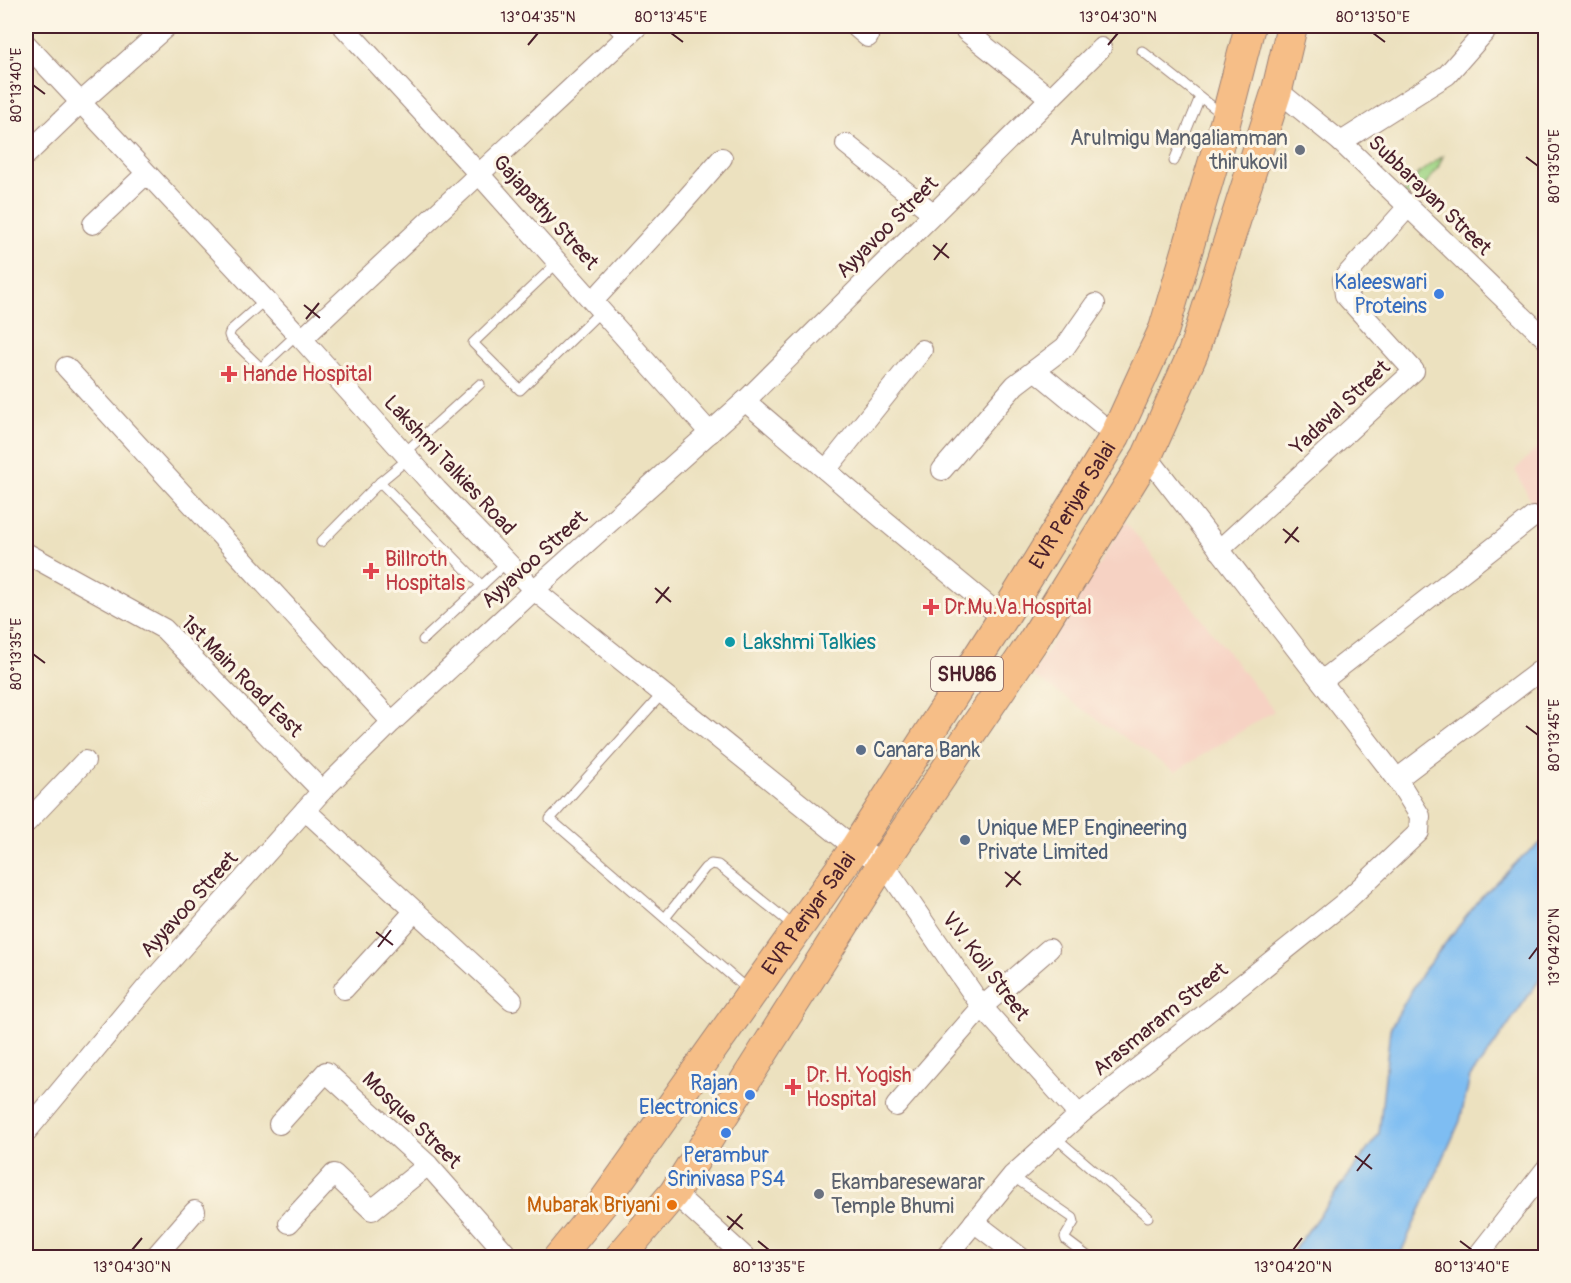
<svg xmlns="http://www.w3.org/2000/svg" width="1571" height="1283" font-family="Pangolin,sans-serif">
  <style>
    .built { fill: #f6d2c3 }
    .green { fill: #a0d586; stroke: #757a58; stroke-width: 1.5 }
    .water { fill: #7ebdf2; stroke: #646e8e; stroke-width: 1.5 }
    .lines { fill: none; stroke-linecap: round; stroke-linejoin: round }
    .service-casing { stroke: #9b8075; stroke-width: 11 }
    .minor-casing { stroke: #9b8075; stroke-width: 22 }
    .primary-casing { stroke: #9b8075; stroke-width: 32 }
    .service { stroke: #fff; stroke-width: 9 }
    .minor { stroke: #fff; stroke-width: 20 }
    .primary { stroke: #f6be87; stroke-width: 30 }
    .ticks { fill: none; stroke: #4a1f2b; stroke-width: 2 }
    .worship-dot { fill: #6b7280; stroke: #fcf5e5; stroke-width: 2 }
    .shop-dot { fill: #3f7fe0; stroke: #fcf5e5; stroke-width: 2 }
    .health-dot { fill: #e0444e; stroke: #fcf5e5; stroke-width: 2 }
    .culture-dot { fill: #0f9aa8; stroke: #fcf5e5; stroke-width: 2 }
    .service-dot { fill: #5c6f8a; stroke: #fcf5e5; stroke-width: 2 }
    .food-dot { fill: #e8710a; stroke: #fcf5e5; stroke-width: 2 }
    .labels { text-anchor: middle; stroke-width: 6; stroke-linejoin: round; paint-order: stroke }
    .shield { fill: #fcf5e5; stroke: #7f5f63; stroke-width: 1.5 }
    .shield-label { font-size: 20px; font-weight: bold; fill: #4a1f2b }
    .worship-label { font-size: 21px; fill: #5b616d; stroke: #fcf5e5; text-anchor: end }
    .street-label { font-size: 21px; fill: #4a1f2b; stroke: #fcf5e5 }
    .shop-label { font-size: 21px; fill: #366cbe; stroke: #fcf5e5; text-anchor: end }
    .health-label { font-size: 21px; fill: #be3a42; stroke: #fcf5e5; text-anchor: start }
    .culture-label { font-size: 21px; fill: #0d838f; stroke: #fcf5e5; text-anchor: start }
    .service-label { font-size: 21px; fill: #4e5e75; stroke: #fcf5e5; text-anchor: start }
    .food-label { font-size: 21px; fill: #c56008; stroke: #fcf5e5; text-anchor: end }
    .neatline { fill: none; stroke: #4a1f2b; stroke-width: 2 }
    .ticks-label { font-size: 15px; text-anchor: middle; fill: #4a1f2b }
  </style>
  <rect width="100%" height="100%" fill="#fcf5e5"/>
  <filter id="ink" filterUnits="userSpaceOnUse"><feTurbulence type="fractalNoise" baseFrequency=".0167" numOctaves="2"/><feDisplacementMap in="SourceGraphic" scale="12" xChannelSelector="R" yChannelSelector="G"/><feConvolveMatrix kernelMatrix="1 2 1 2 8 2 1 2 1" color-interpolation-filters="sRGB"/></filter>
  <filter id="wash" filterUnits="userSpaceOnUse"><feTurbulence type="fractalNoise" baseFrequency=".008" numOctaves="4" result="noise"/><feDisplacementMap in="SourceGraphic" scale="24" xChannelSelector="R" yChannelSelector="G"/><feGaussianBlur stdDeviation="1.35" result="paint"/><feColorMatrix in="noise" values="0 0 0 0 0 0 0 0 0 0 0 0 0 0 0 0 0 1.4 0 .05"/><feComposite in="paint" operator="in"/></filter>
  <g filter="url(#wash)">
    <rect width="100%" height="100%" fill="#ece1bf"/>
    <g class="built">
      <polygon points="1545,440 1545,529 1515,470"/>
      <polygon points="1125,521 1274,711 1175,772 1032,675"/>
    </g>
    <polygon class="green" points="1443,156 1438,168 1419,194 1401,196 1419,173"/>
    <polygon class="water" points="1545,840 1545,972 1490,1051 1470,1077 1460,1121 1399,1257 1290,1257 1296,1247 1379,1134 1390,1029 1410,993 1422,973 1480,899 1522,857"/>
  </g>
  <g filter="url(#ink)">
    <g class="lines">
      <defs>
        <g id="service">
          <polyline points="611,26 624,39"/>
          <polyline points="1142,51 1222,114"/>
          <polyline points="1174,161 1200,97"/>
          <polyline points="558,262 473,343 520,390 602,310"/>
          <polyline points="265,300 231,330 229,335 230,338 259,366 263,366 297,334"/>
          <polyline points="404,453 480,384"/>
          <polyline points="380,482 482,586"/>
          <polyline points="321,542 380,482 409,458"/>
          <polyline points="423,640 507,562"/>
          <polyline points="662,694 550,819 748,990"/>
          <polyline points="665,918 705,868 711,864 718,865 795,927"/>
          <polyline points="1055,1137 1148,1217"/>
          <polyline points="1012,1176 1073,1218 1074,1222 1065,1237 1066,1240 1090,1258"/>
        </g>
        <g id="minor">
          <polyline points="343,26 479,174 710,433"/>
          <polyline points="855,26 868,37"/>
          <polyline points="966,31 1050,98"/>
          <polyline points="26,44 302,339 437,490 534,590 855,848 883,863 982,1007 1079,1115"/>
          <polyline points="1277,90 1341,142 1546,339"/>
          <polyline points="1341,142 1447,75 1490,26"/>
          <polyline points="846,144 934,214"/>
          <polyline points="26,155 80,103 167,26"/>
          <polyline points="93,224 146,174"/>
          <polyline points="593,301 672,215 722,158"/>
          <polyline points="302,339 638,26"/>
          <polyline points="66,367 392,722"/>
          <polyline points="1035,370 1115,436"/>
          <polyline points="745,401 882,518 1003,618"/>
          <polyline points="826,470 922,350"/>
          <polyline points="942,470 1015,385 1065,347 1095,304"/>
          <polyline points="1219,550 1414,371 1345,295 1343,279 1408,207"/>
          <polyline points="26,553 164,629 322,791"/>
          <polyline points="1322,681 1533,517"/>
          <polyline points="1397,779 1546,666"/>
          <polyline points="305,810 512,1000"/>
          <polyline points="26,823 85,761"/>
          <polyline points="344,989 415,911"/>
          <polyline points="896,1106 982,1007 1049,949"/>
          <polyline points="279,1124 326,1072 428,1165 510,1258"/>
          <polyline points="26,1132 146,988 322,791 392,722 534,590 745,401 1101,48"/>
          <polyline points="674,1193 746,1258"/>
          <polyline points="974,1222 1021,1258"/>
          <polyline points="289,1223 334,1174 372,1210 428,1165"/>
          <polyline points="154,1258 195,1211"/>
          <polyline points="945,1258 1012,1176 1079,1115 1344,903 1419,832 1420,816 1397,779 1147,456"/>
          <polyline points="1476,1258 1546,1169"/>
        </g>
        <g id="primary">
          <path id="s1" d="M558 1258 602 1204 855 848 1003 618 1115 436 1164 329 1225 123 1250 26"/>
          <polyline points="619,1258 674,1193 883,863 1033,641 1147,456 1193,353 1277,90 1292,26"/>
        </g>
      </defs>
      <use href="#service" class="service-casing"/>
      <use href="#minor" class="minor-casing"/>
      <use href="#primary" class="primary-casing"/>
      <use href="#service" class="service"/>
      <use href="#minor" class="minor"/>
      <use href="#primary" class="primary"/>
    </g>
  </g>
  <path class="ticks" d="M671 33 683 42M1373 33 1385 42M528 45 538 33M1108 45 1118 33M33 85 45 94M1526 157 1538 166M933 245 949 258M934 260 947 243M304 305 320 318M306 319 319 303M1283 529 1299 542M1285 543 1298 527M655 588 671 602M656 603 669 587M33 654 45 663M1526 726 1538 735M1005 872 1021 885M1006 887 1020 871M376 932 393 945M378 947 391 930M1529 959 1538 947M1355 1156 1372 1169M1357 1171 1370 1154M727 1216 743 1229M728 1230 742 1214M758 1241 769 1250M1460 1241 1472 1250M132 1250 142 1238M1293 1250 1302 1238"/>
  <g class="worship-dot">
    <circle cx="1300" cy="150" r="6"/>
    <circle cx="819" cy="1194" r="6"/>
  </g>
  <g class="shop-dot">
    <circle cx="1439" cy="294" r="6"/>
    <circle cx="750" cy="1095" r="6"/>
    <circle cx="726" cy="1133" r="6"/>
  </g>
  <g class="health-dot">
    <path d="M226 365h6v6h6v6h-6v6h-6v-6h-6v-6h6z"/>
    <path d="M368 562h6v6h6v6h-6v6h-6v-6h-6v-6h6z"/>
    <path d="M928 598h6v6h6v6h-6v6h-6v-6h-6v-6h6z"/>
    <path d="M790 1078h6v6h6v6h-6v6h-6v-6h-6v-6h6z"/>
  </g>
  <circle class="culture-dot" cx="730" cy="642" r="6"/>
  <g class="service-dot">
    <circle cx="861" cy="750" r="6"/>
    <circle cx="965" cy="840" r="6"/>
  </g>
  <circle class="food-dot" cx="672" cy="1205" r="6"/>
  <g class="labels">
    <rect class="shield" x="931" y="657" width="72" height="34" rx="4.5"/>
    <g class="shield-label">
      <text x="967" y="681">SHU86</text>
    </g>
    <g class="worship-label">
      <text x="1288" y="145">Arulmigu Mangaliamman<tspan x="1288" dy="24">thirukovil</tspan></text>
      <text x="831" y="1189" text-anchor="start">Ekambaresewarar<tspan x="831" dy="24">Temple Bhumi</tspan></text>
    </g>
    <g class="street-label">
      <text transform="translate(1430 195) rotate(44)" y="7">Subbarayan Street</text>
      <text transform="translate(546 212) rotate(48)" y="7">Gajapathy Street</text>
      <text transform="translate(887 227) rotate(-45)" y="7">Ayyavoo Street</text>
      <text transform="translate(1340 407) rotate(-43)" y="7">Yadaval Street</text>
      <text transform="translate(450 465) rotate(47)" y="7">Lakshmi Talkies Road</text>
      <text dy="7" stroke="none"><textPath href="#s1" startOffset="912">EVR Periyar Salai</textPath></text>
      <text transform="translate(534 559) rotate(-42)" y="7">Ayyavoo Street</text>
      <text transform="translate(242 676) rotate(45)" y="7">1st Main Road East</text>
      <text transform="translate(189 904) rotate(-48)" y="7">Ayyavoo Street</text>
      <text dy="7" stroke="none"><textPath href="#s1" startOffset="426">EVR Periyar Salai</textPath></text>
      <text transform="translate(986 966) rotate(53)" y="7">V.V. Koil Street</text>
      <text transform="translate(1160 1019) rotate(-39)" y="7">Arasmaram Street</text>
      <text transform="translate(412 1120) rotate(44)" y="7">Mosque Street</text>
    </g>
    <g class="shop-label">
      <text x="1427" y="289">Kaleeswari<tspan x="1427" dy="24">Proteins</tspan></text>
      <text x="738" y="1090">Rajan<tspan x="738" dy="24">Electronics</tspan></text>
      <text x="726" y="1162" text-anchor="middle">Perambur<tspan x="726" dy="24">Srinivasa PS4</tspan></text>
    </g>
    <g class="health-label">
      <text x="242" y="381">Hande Hospital</text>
      <text x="385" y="566">Billroth<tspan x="385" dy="24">Hospitals</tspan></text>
      <text x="944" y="614">Dr.Mu.Va.Hospital</text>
      <text x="806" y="1082">Dr. H. Yogish<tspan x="806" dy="24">Hospital</tspan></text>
    </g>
    <g class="culture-label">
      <text x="742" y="649">Lakshmi Talkies</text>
    </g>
    <g class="service-label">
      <text x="873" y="757">Canara Bank</text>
      <text x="977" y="835">Unique MEP Engineering<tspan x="977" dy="24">Private Limited</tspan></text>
    </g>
    <g class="food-label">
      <text x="660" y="1212">Mubarak Briyani</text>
    </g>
  </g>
  <rect width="1571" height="1283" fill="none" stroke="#fcf5e5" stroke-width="66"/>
  <rect x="33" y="33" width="1505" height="1217" class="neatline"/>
  <g class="ticks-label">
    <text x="538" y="22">13°04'35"N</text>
    <text x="671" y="22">80°13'45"E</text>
    <text x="1118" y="22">13°04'30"N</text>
    <text x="1373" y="22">80°13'50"E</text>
    <text transform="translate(16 85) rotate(-90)" y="5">80°13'40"E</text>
    <text transform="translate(1554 166) rotate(-90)" y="5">80°13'50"E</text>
    <text transform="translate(16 654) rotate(-90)" y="5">80°13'35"E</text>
    <text transform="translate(1554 735) rotate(-90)" y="5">80°13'45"E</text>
    <text transform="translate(1554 947) rotate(-90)" y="5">13°04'20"N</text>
    <text x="132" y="1272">13°04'30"N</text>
    <text x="769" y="1272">80°13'35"E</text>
    <text x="1293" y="1272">13°04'20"N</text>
    <text x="1472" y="1272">80°13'40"E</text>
  </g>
</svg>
